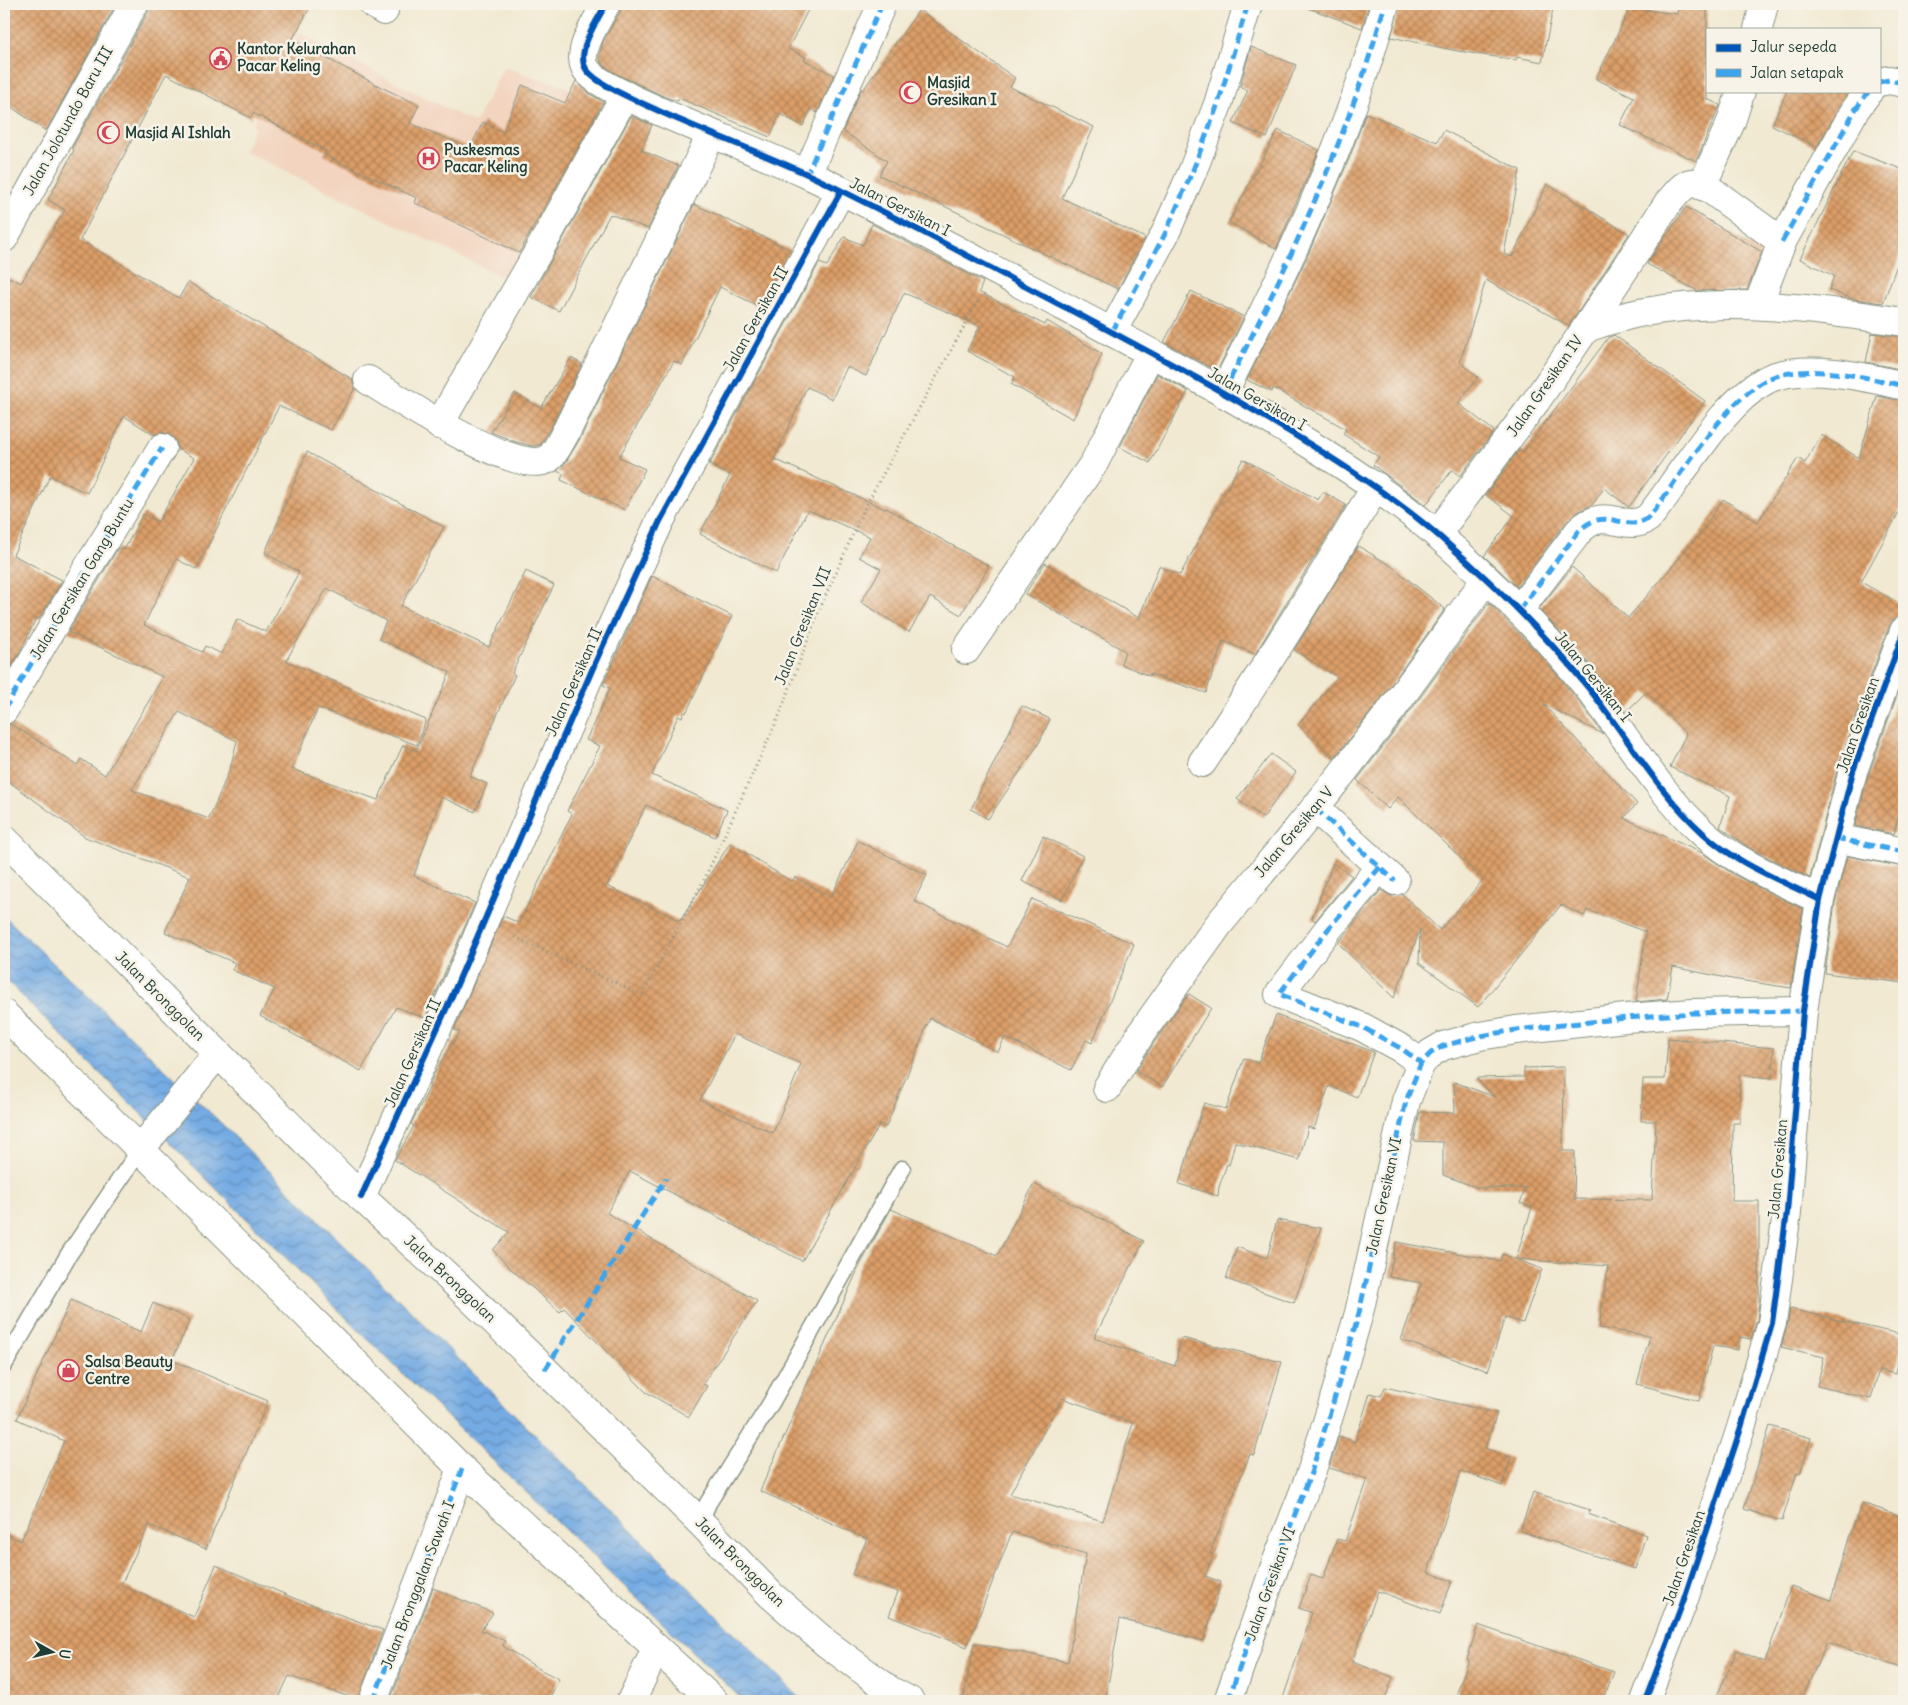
<svg xmlns="http://www.w3.org/2000/svg" width="1908" height="1705" font-family="Delius,sans-serif">
  <style>
    .built { fill: #f3d4bf }
    .water { fill: url(#water-waves); stroke: #4a748c }
    .building { fill: url(#building-cross-hatch); fill-rule: evenodd }
    .lines { fill: none; stroke-linecap: round; stroke-linejoin: round }
    .lane-casing { stroke: #889383; stroke-width: 19 }
    .street-casing { stroke: #889383; stroke-width: 30 }
    .primary-casing { stroke: #889383; stroke-width: 30 }
    .path { stroke: #889383; stroke-width: 3; stroke-dasharray: 1 4; stroke-linecap: butt }
    .lane { stroke: #fff; stroke-width: 16 }
    .street { stroke: #fff; stroke-width: 28 }
    .primary { stroke: #fff; stroke-width: 28 }
    .quiet { stroke: #3da4eb; stroke-width: 5; stroke-dasharray: 10 5; stroke-linecap: butt }
    .cycleway-casing { stroke: #f7f3e8; stroke-width: 9 }
    .cycleway { stroke: #0057b8; stroke-width: 6 }
    .labels { text-anchor: middle; stroke-width: 5; stroke-linejoin: round; paint-order: stroke }
    .poi-label { font-size: 15px; font-weight: bold; fill: #1f3d34; stroke: #f7f3e8; text-anchor: start }
    .street-label { font-size: 15px; fill: #1f3d34; stroke: #f7f3e8 }
  </style>
  <defs>
    <pattern id="water-waves" width="16" height="10" patternUnits="userSpaceOnUse" patternTransform="scale(1.25)"><rect width="16" height="10" fill="#74abe3"/><path d="M0 5q4-4 8 0t8 0" fill="none" stroke="#5f8cb9"/></pattern>
    <pattern id="building-cross-hatch" width="8" height="8" patternUnits="userSpaceOnUse" patternTransform="scale(1.25)"><rect width="8" height="8" fill="#dc9e67"/><path d="M0 0l8 8M0 8l8-8" fill="none" stroke="#b28256"/></pattern>
  </defs>
  <rect width="100%" height="100%" fill="#f7f3e8"/>
  <filter id="ink" filterUnits="userSpaceOnUse"><feTurbulence type="fractalNoise" baseFrequency=".02" numOctaves="2"/><feDisplacementMap in="SourceGraphic" scale="10" xChannelSelector="R" yChannelSelector="G"/><feConvolveMatrix kernelMatrix="1 2 1 2 8 2 1 2 1" color-interpolation-filters="sRGB"/></filter>
  <filter id="wash" filterUnits="userSpaceOnUse"><feTurbulence type="fractalNoise" baseFrequency=".0096" numOctaves="4" result="noise"/><feDisplacementMap in="SourceGraphic" scale="20" xChannelSelector="R" yChannelSelector="G"/><feGaussianBlur stdDeviation="1.12" result="paint"/><feColorMatrix in="noise" values="0 0 0 0 0 0 0 0 0 0 0 0 0 0 0 0 0 1.4 0 .05"/><feComposite in="paint" operator="in"/></filter>
  <g filter="url(#wash)">
    <rect width="100%" height="100%" fill="#f1e9d2"/>
    <polygon class="built" points="299,33 475,123 504,67 617,104 522,286 244,151 255,127 252,125"/>
    <polygon class="water" points="4,916 223,1125 803,1701 744,1701 409,1380 4,978"/>
    <g id="blocks">
      <g class="building">
        <polygon points="4,4 116,4 46,131 4,102"/>
        <path d="M150 4H312L292 40 381 87 419 105 410 123 470 148 483 122 503 132 522 85 565 103 576 81 590 94 603 102 519 253 415 203 417 198 324 155 326 151 253 113 251 118 166 74 80 240 179 298 188 282 352 379 355 388 331 430 279 406 196 569 176 559 144 625 202 652 205 646 222 654 237 619 266 632 299 572 265 553 307 452 444 527 401 606 489 647 526 571 554 585 512 673 515 675 470 776 487 784 475 812 441 797 414 876 475 903 425 1018 396 1007 361 1071 260 1016 275 989 232 970 235 963 165 932 190 877 85 837 4 778V726L11 724 77 765 81 759 105 775 163 677 68 632 118 548 124 550 143 514 158 522 194 458 178 449 175 440 170 435 162 432 154 435 124 416 87 493 50 476 13 555 62 580 39 619 36 618 21 650 4 680V275L21 283 65 210 48 200 74 150 72 148 148 12ZM327 588 386 621 379 639 450 672 416 751 403 745 378 800 292 769 318 708 417 745 426 720 286 661ZM179 712 237 741 230 769 209 819 132 790Z"/>
        <polygon points="622,4 811,4 788,49 806,57 804,60 834,75 817,113 811,109 803,126 780,114 770,137 679,98 678,101 665,97 617,74 602,64 599,56 603,42 620,12"/>
        <polygon points="1306,4 1369,4 1362,28 1306,7"/>
        <polygon points="1400,4 1554,4 1542,62 1517,57 1516,60 1458,51 1391,37"/>
        <polygon points="1679,4 1707,4 1707,99 1720,105 1696,161 1620,125 1634,97 1596,79 1630,8 1677,14"/>
        <polygon points="919,10 1015,78 1010,87 1094,127 1062,198 1145,238 1118,289 879,175 887,161 843,131 861,89 863,90"/>
        <polygon points="1251,47 1296,65 1267,138 1233,123 1248,90 1240,87"/>
        <polygon points="1787,91 1849,91 1817,147 1772,125"/>
        <polygon points="1366,113 1437,142 1444,130 1520,170 1504,254 1512,257 1547,184 1629,234 1569,326 1486,280 1460,362 1478,377 1458,403 1494,431 1460,476 1452,470 1426,505 1373,465 1379,457 1343,434 1346,429 1273,388 1272,392 1247,380 1307,257 1349,159"/>
        <polygon points="631,116 652,125 641,150 678,166 648,229 610,214 559,311 531,297"/>
        <polygon points="1278,130 1319,150 1276,249 1229,222"/>
        <polygon points="1853,151 1904,170 1904,246 1883,303 1853,299 1829,290 1834,276 1800,259"/>
        <polygon points="694,204 791,250 760,307 720,287 682,365 674,361 619,457 645,469 625,510 561,480 563,474 557,471 566,462 581,437"/>
        <polygon points="1686,207 1762,252 1747,290 1698,291 1647,264"/>
        <polygon points="872,224 983,282 979,292 1045,325 1047,321 1102,354 1073,419 1011,384 1015,377 967,351 980,326 904,293 866,376 847,367 832,399 807,387 774,459 885,509 886,508 989,566 961,615 930,597 909,632 861,602 881,569 859,557 870,537 808,510 776,573 700,534 730,475 709,465 819,263 827,266 844,237 863,245"/>
        <polygon points="1191,291 1244,317 1217,371 1164,342"/>
        <polygon points="1872,333 1904,337 1904,370 1866,362"/>
        <polygon points="1614,335 1705,401 1629,507 1604,488 1592,505 1579,511 1567,521 1517,587 1484,556 1514,516 1486,495 1519,450 1523,452 1608,338"/>
        <polygon points="571,358 582,364 553,423 540,445 533,446 516,442 491,432 515,393 541,408"/>
        <polygon points="1157,374 1188,391 1150,463 1120,447"/>
        <polygon points="1877,396 1904,401 1904,503 1861,582 1904,606 1904,616 1894,619 1889,626 1838,766 1810,878 1751,849 1720,827 1730,796 1670,767 1686,734 1646,692 1626,712 1585,659 1539,609 1572,567 1628,618 1700,534 1723,499 1758,522 1798,458 1805,463 1821,435 1859,458"/>
        <polygon points="1243,459 1318,500 1323,492 1346,505 1255,654 1223,641 1206,693 1150,674 1149,676 1121,664 1125,651 1025,594 1045,563 1139,618 1159,566 1180,575"/>
        <polygon points="1358,546 1390,565 1445,609 1378,703 1334,758 1298,725 1337,677 1294,650"/>
        <path d="M652 576 732 616 686 713 684 712 682 717 678 716 652 775 727 810 715 837 646 805 607 886 680 921 730 843 792 882 795 877 831 897 858 841 927 875 914 901 1007 947 1032 899 1134 944 1092 1043 1086 1040 1071 1070 1005 1037 998 1052 930 1018 886 1127 880 1124 802 1261 630 1171 607 1213 757 1301 703 1384 707 1386 689 1417 646 1392 564 1308 560 1312 510 1268 493 1250 509 1232 395 1160 414 1126 411 1124 430 1087 429 1086 436 1070 460 1032 454 1030 503 916 519 923 572 814 567 811 600 746 586 740 610 688 603 685ZM735 1034 801 1064 773 1133 700 1100Z"/>
        <polygon points="1489,603 1544,659 1578,700 1603,734 1543,704 1637,804 1624,818 1702,853 1736,876 1803,909 1791,988 1732,979 1673,967 1667,999 1636,1002 1646,932 1587,910 1584,916 1561,905 1478,1007 1419,963 1420,930 1394,998 1338,943 1381,890 1391,896 1402,894 1440,930 1483,880 1398,797 1388,809 1357,780 1403,721"/>
        <polygon points="1904,676 1904,793 1894,834 1855,826 1868,776"/>
        <polygon points="1022,706 1050,719 1039,743 988,819 971,809"/>
        <polygon points="1271,754 1296,772 1263,818 1237,799"/>
        <polygon points="1043,836 1083,856 1062,900 1022,881"/>
        <polygon points="1847,856 1904,867 1904,983 1825,973 1835,903"/>
        <polygon points="1333,863 1352,876 1315,921 1312,918"/>
        <polygon points="1189,994 1211,1008 1162,1087 1136,1071 1155,1041"/>
        <polygon points="1276,1015 1374,1052 1357,1097 1329,1086 1314,1129 1308,1127 1299,1160 1235,1142 1229,1165 1227,1164 1219,1187 1218,1196 1179,1184 1204,1103 1226,1109 1244,1058 1258,1063"/>
        <polygon points="1668,1038 1774,1048 1772,1078 1739,1075 1740,1123 1733,1123 1732,1201 1759,1201 1759,1302 1757,1320 1751,1339 1740,1337 1738,1350 1713,1346 1699,1401 1637,1384 1650,1336 1599,1328 1608,1266 1516,1259 1532,1207 1520,1203 1526,1188 1478,1188 1443,1175 1443,1142 1414,1141 1420,1112 1455,1113 1454,1082 1495,1097 1476,1078 1524,1077 1524,1068 1564,1067 1563,1151 1575,1151 1574,1199 1652,1200 1656,1121 1641,1121 1643,1079 1665,1079"/>
        <path d="M1034 1184 1144 1241 1094 1338 1175 1366 1181 1338 1282 1362 1254 1455 1250 1454 1210 1553 1213 1554 1205 1576 1221 1582 1204 1641 1120 1619 1105 1701H963L974 1643 1068 1662 1086 1554 1012 1532 967 1647 889 1616 898 1592 852 1574 867 1539 760 1491 858 1269 891 1209 997 1256ZM1062 1398 1133 1423 1103 1521 1010 1494Z"/>
        <polygon points="1277,1220 1321,1228 1294,1303 1226,1279 1237,1247 1267,1258"/>
        <polygon points="1396,1242 1500,1261 1502,1254 1542,1269 1523,1323 1505,1317 1488,1371 1401,1340 1421,1283 1389,1277"/>
        <polygon points="71,1300 141,1332 153,1303 190,1320 172,1360 268,1401 206,1549 149,1525 121,1585 194,1617 216,1565 296,1599 383,1630 358,1700 289,1676 277,1701 4,1701 4,1533 21,1541 64,1441 17,1419"/>
        <polygon points="1790,1309 1904,1335 1895,1374 1879,1370 1871,1399 1817,1386 1824,1357 1781,1347 1787,1327"/>
        <polygon points="1385,1387 1497,1413 1485,1448 1511,1458 1502,1486 1461,1471 1428,1572 1452,1581 1440,1614 1378,1591 1352,1662 1393,1677 1384,1701 1282,1701 1312,1613 1299,1608 1311,1575 1323,1579 1337,1539 1345,1541 1367,1479 1329,1468 1339,1436 1355,1442 1370,1393 1381,1396"/>
        <polygon points="1770,1426 1811,1438 1800,1474 1797,1473 1782,1521 1744,1509"/>
        <polygon points="1533,1492 1590,1510 1588,1514 1646,1535 1635,1569 1520,1531"/>
        <polygon points="1862,1503 1904,1517 1904,1669 1827,1642 1801,1701 1715,1701 1737,1650 1765,1662 1791,1586 1831,1600 1849,1538"/>
        <polygon points="433,1588 493,1613 481,1630 505,1641 503,1646 541,1670 559,1679 548,1701 390,1701"/>
        <polygon points="1478,1625 1614,1672 1603,1701 1454,1701 1469,1660 1467,1659"/>
      </g>
    </g>
  </g>
  <g filter="url(#ink)">
    <use href="#blocks" fill-opacity="0" stroke="#889383" stroke-width="1"/>
    <g class="lines">
      <defs>
        <g id="lane">
          <polyline points="4,1365 69,1254 140,1150"/>
          <polyline points="700,1522 708,1503 771,1403 902,1169"/>
        </g>
        <g id="street">
          <polyline points="373,4 384,11"/>
          <path d="M606 4C598 19 575 52 586 69 596 85 643 103 661 112 710 134 759 152 807 174 879 208 949 246 1019 283 1117 335 1217 386 1311 445 1356 473 1400 502 1440 537 1494 584 1545 633 1590 690 1627 737 1658 792 1703 833 1735 863 1780 880 1820 900"/>
          <polyline points="1758,29 1764,4"/>
          <polyline points="1879,82 1889,80 1904,83"/>
          <polyline points="807,174 882,4"/>
          <polyline points="1702,186 1731,122 1741,91"/>
          <polyline points="4,238 134,4"/>
          <polyline points="1758,305 1782,242 1855,110 1869,91"/>
          <path d="M1586 328 1668 203C1675 196 1684 181 1695 183 1699 184 1704 187 1708 188L1782 242"/>
          <polyline points="1112,332 1165,234 1193,170 1218,104 1248,4"/>
          <path d="M368 380C397 398 518 478 548 459 556 453 562 438 567 430L711 135"/>
          <path d="M1223 393C1287 268 1348 139 1385 4"/>
          <polyline points="439,425 550,231 625,95"/>
          <path d="M1437 534 1536 401 1586 328C1605 322 1625 315 1645 312 1731 297 1819 309 1904 322"/>
          <path d="M1519 610 1579 531C1606 504 1624 534 1648 518 1663 501 1674 481 1688 463 1708 435 1735 397 1766 380 1801 362 1867 377 1904 386"/>
          <polyline points="966,650 1094,463 1150,354"/>
          <polyline points="4,710 85,572 162,448"/>
          <path d="M1202 763C1263 673 1320 580 1376 486"/>
          <polyline points="1315,808 1395,881"/>
          <polyline points="1835,838 1904,852"/>
          <polyline points="1380,867 1329,928 1279,994 1362,1027 1402,1049 1421,1063"/>
          <polyline points="1107,1088 1142,1032 1219,924 1315,808 1390,712 1486,579"/>
          <polyline points="361,1197 452,996 595,663 660,521 841,191"/>
          <polyline points="373,1701 462,1469"/>
          <polyline points="631,1701 656,1649"/>
          <polyline points="1228,1701 1276,1563 1311,1473 1333,1403 1359,1313 1406,1101 1421,1063 1431,1053 1443,1046 1480,1036 1516,1030 1626,1018 1693,1013 1803,1011"/>
          <polyline points="1645,1701 1683,1602 1740,1431 1772,1323 1787,1212 1803,1011 1820,900 1853,771 1904,631"/>
        </g>
        <g id="primary">
          <polyline points="4,839 361,1197 456,1284 545,1370 700,1522 771,1595 826,1643 891,1691 910,1701"/>
          <polyline points="4,1014 462,1469 714,1701"/>
          <polyline points="140,1150 217,1054"/>
        </g>
      </defs>
      <use href="#lane" class="lane-casing"/>
      <use href="#street" class="street-casing"/>
      <use href="#primary" class="primary-casing"/>
      <polyline class="path" points="515,937 642,995 704,880 779,716 818,613 865,507 978,301"/>
      <use href="#lane" class="lane"/>
      <use href="#street" class="street"/>
      <use href="#primary" class="primary"/>
      <g class="quiet">
        <polyline points="373,4 384,11"/>
        <polyline points="1879,82 1889,80 1904,83"/>
        <polyline points="804,173 807,174 882,4"/>
        <polyline points="1782,242 1855,110 1869,91"/>
        <polyline points="1112,332 1165,234 1193,170 1218,104 1248,4"/>
        <path d="M1223 393C1287 268 1348 139 1385 4"/>
        <path d="M1519 610 1579 531C1606 504 1624 534 1648 518 1663 501 1674 481 1688 463 1708 435 1735 397 1766 380 1801 362 1867 377 1904 386"/>
        <polyline points="4,710 85,572 162,448"/>
        <polyline points="1315,808 1395,881"/>
        <polyline points="1835,838 1904,852"/>
        <polyline points="1380,867 1329,928 1279,994 1362,1027 1402,1049 1421,1063"/>
        <polyline points="545,1370 666,1178"/>
        <polyline points="373,1701 462,1469"/>
        <polyline points="1228,1701 1276,1563 1311,1473 1333,1403 1359,1313 1406,1101 1421,1063 1431,1053 1443,1046 1480,1036 1516,1030 1626,1018 1693,1013 1803,1011"/>
      </g>
      <defs>
        <g id="cycleway">
          <path d="M606 4C598 19 575 52 586 69 596 85 643 103 661 112 710 134 759 152 807 174 879 208 949 246 1019 283 1117 335 1217 386 1311 445 1356 473 1400 502 1440 537 1494 584 1545 633 1590 690 1627 737 1658 792 1703 833 1735 863 1780 880 1820 900"/>
          <polyline points="361,1197 452,996 595,663 660,521 841,191"/>
          <polyline points="1645,1701 1683,1602 1740,1431 1772,1323 1787,1212 1803,1011 1820,900 1853,771 1904,631"/>
        </g>
      </defs>
      <use href="#cycleway" class="cycleway-casing"/>
      <use href="#cycleway" class="cycleway"/>
    </g>
  </g>
  <defs>
    <symbol id="civic-ring" viewBox="-11 -11 22 22"><circle r="9.5" fill="#f7f3e8" stroke="#d1495b" stroke-width="1.5"/><path d="M-.6-6.5H3V-4.5H.6V-3L4-1V1h2V6H-6V1h2V-1L-.6-3ZM-1.2 2.5V6h2.4V2.5Z" fill="#d1495b"/></symbol>
    <symbol id="mosque-ring" viewBox="-11 -11 22 22"><circle r="9.5" fill="#f7f3e8" stroke="#d1495b" stroke-width="1.5"/><path d="M3.5-4.9A6 6 0 1 0 3.5 4.9A5 5 0 1 1 3.5-4.9Z" fill="#d1495b"/></symbol>
    <symbol id="hospital-ring" viewBox="-11 -11 22 22"><circle r="9.5" fill="#f7f3e8" stroke="#d1495b" stroke-width="1.5"/><path d="M-5-5h3v3.5h4V-5h3V5h-3V1.5h-4V5h-3Z" fill="#d1495b"/></symbol>
    <symbol id="shop-ring" viewBox="-11 -11 22 22"><circle r="9.5" fill="#f7f3e8" stroke="#d1495b" stroke-width="1.5"/><path d="M-5-2.5h2.3a2.7 3.5 0 0 1 5.4 0H5L5.5 6h-11ZM-1.5-2.5h3a1.5 2.3 0 0 0-3 0Z" fill="#d1495b"/></symbol>
  </defs>
  <g fill-rule="evenodd">
    <use href="#civic-ring" x="208" y="46" width="25" height="25"/>
    <use href="#mosque-ring" x="898" y="80" width="25" height="25"/>
    <use href="#mosque-ring" x="96" y="120" width="25" height="25"/>
    <use href="#hospital-ring" x="416" y="146" width="25" height="25"/>
    <use href="#shop-ring" x="56" y="1358" width="25" height="25"/>
  </g>
  <g class="labels">
    <g class="poi-label">
      <text x="237" y="54">Kantor Kelurahan<tspan x="237" dy="17">Pacar Keling</tspan></text>
      <text x="927" y="88">Masjid<tspan x="927" dy="17">Gresikan I</tspan></text>
      <text x="125" y="138">Masjid Al Ishlah</text>
      <text x="444" y="155">Puskesmas<tspan x="444" dy="17">Pacar Keling</tspan></text>
      <text x="85" y="1367">Salsa Beauty<tspan x="85" dy="17">Centre</tspan></text>
    </g>
    <g class="street-label">
      <text transform="translate(68 121) rotate(-61)" y="5">Jalan Jolotundo Baru III</text>
      <text transform="translate(900 207) rotate(27)" y="5">Jalan Gersikan I</text>
      <text transform="translate(756 319) rotate(-61)" y="5">Jalan Gersikan II</text>
      <text transform="translate(1545 386) rotate(-55)" y="5">Jalan Gresikan IV</text>
      <text transform="translate(1257 399) rotate(30)" y="5">Jalan Gersikan I</text>
      <text transform="translate(82 579) rotate(-59)" y="5">Jalan Gersikan Gang Buntu</text>
      <text transform="translate(803 626) rotate(-68)" y="5">Jalan Gresikan VII</text>
      <text transform="translate(1593 677) rotate(51)" y="5">Jalan Gersikan I</text>
      <text transform="translate(574 682) rotate(-66)" y="5">Jalan Gersikan II</text>
      <text transform="translate(1858 725) rotate(-71)" y="5">Jalan Gresikan</text>
      <text transform="translate(1294 832) rotate(-50)" y="5">Jalan Gresikan V</text>
      <text transform="translate(160 996) rotate(45)" y="5">Jalan Bronggolan</text>
      <text transform="translate(413 1053) rotate(-66)" y="5">Jalan Gersikan II</text>
      <text transform="translate(1778 1169) rotate(-85)" y="5">Jalan Gresikan</text>
      <text transform="translate(1384 1196) rotate(-78)" y="5">Jalan Gresikan VI</text>
      <text transform="translate(450 1279) rotate(43)" y="5">Jalan Bronggolan</text>
      <text transform="translate(1684 1558) rotate(-71)" y="5">Jalan Gresikan</text>
      <text transform="translate(740 1562) rotate(45)" y="5">Jalan Bronggolan</text>
      <text transform="translate(1270 1584) rotate(-70)" y="5">Jalan Gresikan VI</text>
      <text transform="translate(418 1585) rotate(-69)" y="5">Jalan Bronggalan Sawah I</text>
    </g>
  </g>
  <rect width="1908" height="1705" fill="none" stroke="#f7f3e8" stroke-width="20"/>
  <rect x="1706" y="28" width="175" height="65" fill="#f7f3e8" stroke="#a1aaa0"/>
  <rect x="1716" y="44" width="25" height="8" fill="#0057b8" stroke="#a1aaa0"/>
  <text x="1750" y="52" font-size="15" fill="#1f3d34">Jalur sepeda</text>
  <rect x="1716" y="69" width="25" height="8" fill="#3da4eb" stroke="#a1aaa0"/>
  <text x="1750" y="78" font-size="15" fill="#1f3d34">Jalan setapak</text>
  <g transform="translate(52 1652) rotate(98)" stroke="#f7f3e8" stroke-width="4" paint-order="stroke">
  <path d="M0-4L9 19L0 12L-9 19Z" fill="#1f3d34"/>
  <text y="-8" font-size="14" font-weight="bold" text-anchor="middle" fill="#1f3d34">U</text>
  </g>
</svg>
